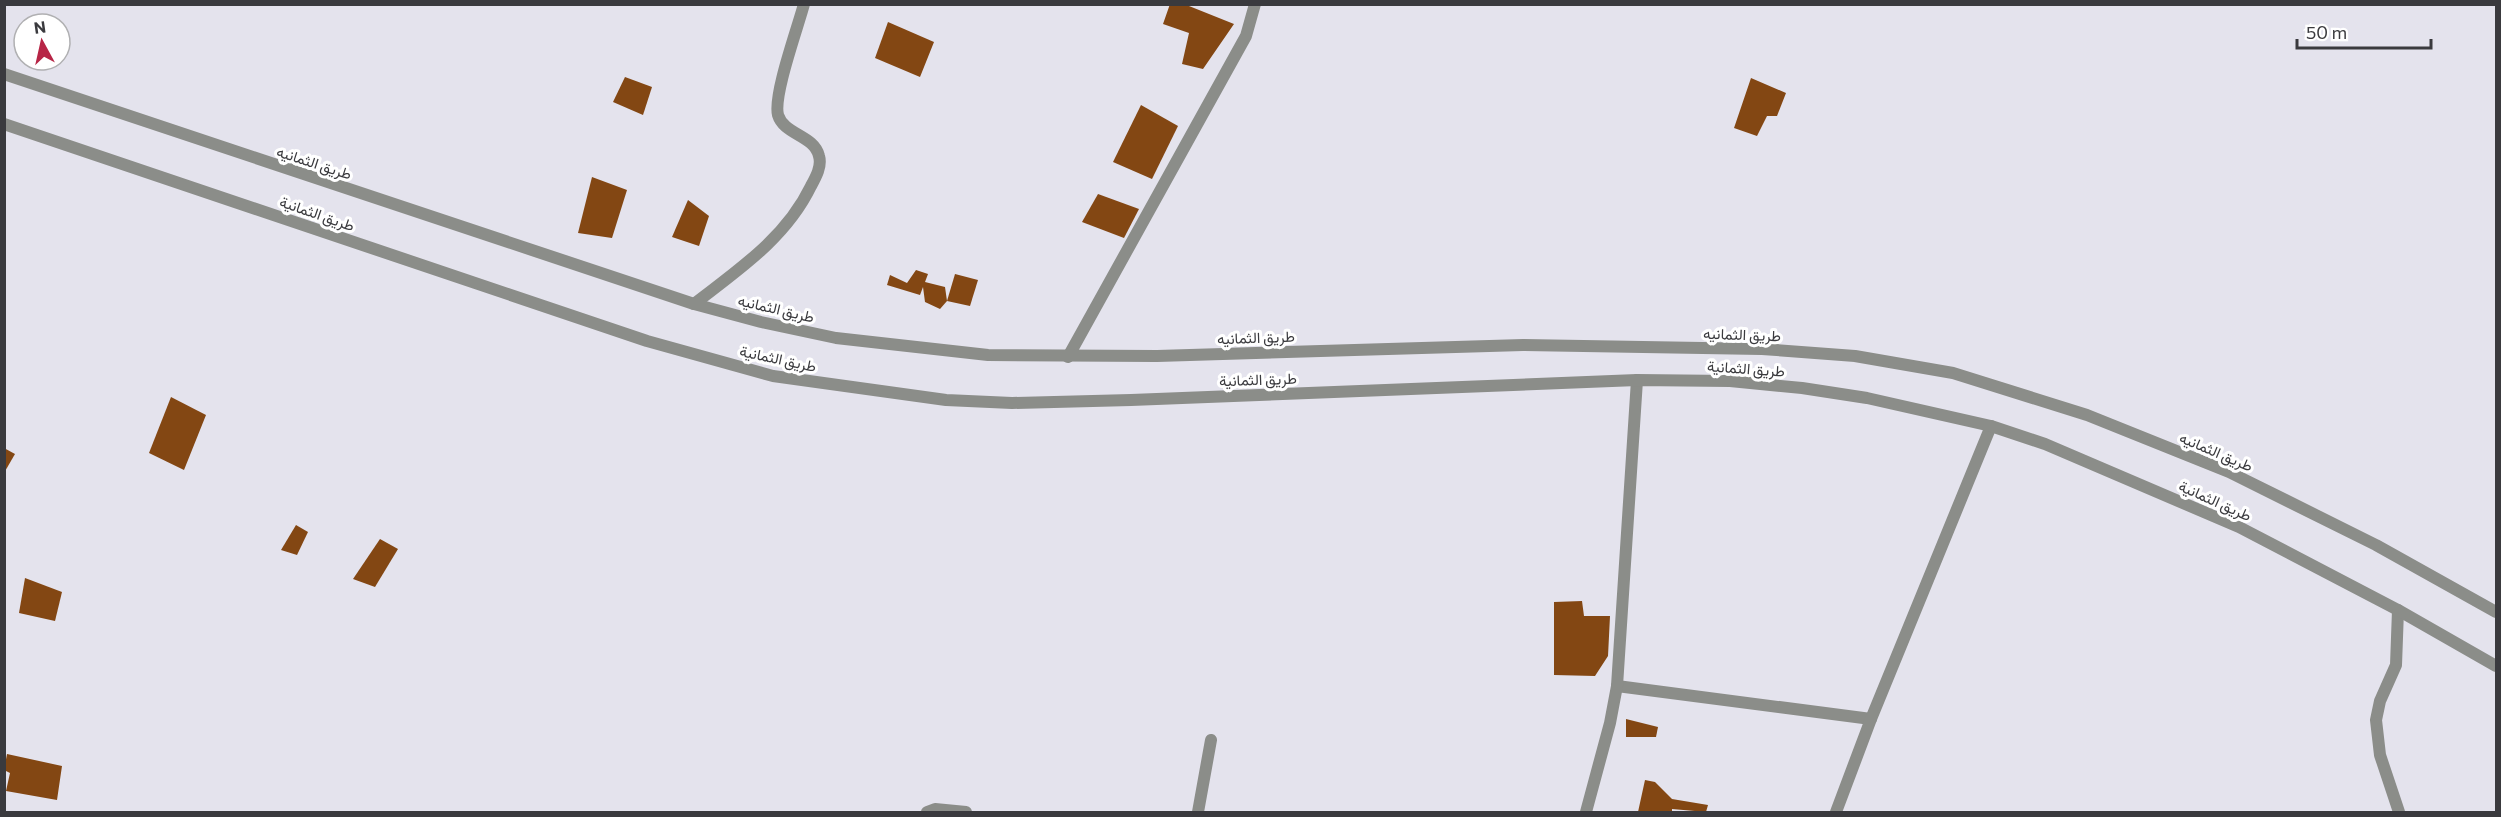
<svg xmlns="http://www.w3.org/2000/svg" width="2501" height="817" font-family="Commissioner,Vazirmatn,sans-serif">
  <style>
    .building { fill: #834713 }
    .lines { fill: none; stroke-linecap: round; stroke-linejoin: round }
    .minor { stroke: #8b8d89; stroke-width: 12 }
    .tertiary { stroke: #8b8d89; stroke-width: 12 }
    .labels { text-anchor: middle; stroke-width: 6; stroke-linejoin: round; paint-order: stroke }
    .street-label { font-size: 15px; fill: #3a3a3e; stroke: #fff }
  </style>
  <rect width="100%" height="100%" fill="#e4e3ed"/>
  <g class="building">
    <polygon points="1170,4 1184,4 1234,24 1203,69 1182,64 1189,33 1163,24"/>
    <polygon points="888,22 934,42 920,77 875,58"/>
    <polygon points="625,77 652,87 643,115 613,102"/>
    <polygon points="1751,78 1786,93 1777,116 1767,116 1757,136 1734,128"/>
    <polygon points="1141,105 1178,126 1152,179 1113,162"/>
    <polygon points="592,177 627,190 612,238 578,233"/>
    <polygon points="1098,194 1139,209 1124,238 1082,222"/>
    <polygon points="688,200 709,216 699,246 672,237"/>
    <polygon points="916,270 928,274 925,282 945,287 947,301 940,309 925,302 923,287 920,295 887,285 890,275 907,283"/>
    <polygon points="955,274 978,280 970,306 947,301"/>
    <polygon points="171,397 206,415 184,470 149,453"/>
    <polygon points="4,448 15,454 4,473"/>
    <polygon points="296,525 308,532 297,555 281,550"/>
    <polygon points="380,539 398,549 375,587 353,579"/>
    <polygon points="25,578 62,592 55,621 19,613"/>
    <polygon points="1582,601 1584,616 1610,616 1608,656 1595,676 1554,675 1554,602"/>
    <polygon points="1626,719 1658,727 1656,737 1626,737"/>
    <polygon points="7,754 62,766 57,800 6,791 10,773 4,770"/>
    <polygon points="1645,780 1655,782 1672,799 1708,805 1706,812 1672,809 1672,812 1638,812"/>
  </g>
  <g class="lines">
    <g class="minor">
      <path d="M694 304C738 270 786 238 811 186 816 177 822 166 819 156 814 135 784 135 778 115 773 95 798 27 804 4"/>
      <polyline points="1068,357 1246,36 1255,4"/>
      <polyline points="2398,610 2396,665 2380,701 2376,720 2380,755 2399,812"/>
      <polyline points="1617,686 1871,719"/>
      <polyline points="927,812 935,809 966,812"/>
      <polyline points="1198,812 1211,740"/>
      <polyline points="1586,812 1610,723 1617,686 1637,380"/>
      <polyline points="1836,812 1871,719 1991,426"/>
    </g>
    <g class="tertiary">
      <polyline points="4,74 694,304 761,322 836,338 988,355 1157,356 1523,345 1762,349 1855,356 1953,373 2087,415 2229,472 2376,545 2496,612"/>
      <polyline points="4,124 647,341 773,376 946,400 1012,403 1131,400 1637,380 1730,381 1802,388 1867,398 1991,426 2045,444 2239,527 2398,610 2496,666"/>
    </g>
  </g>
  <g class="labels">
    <g class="street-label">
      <text transform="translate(314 163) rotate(18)" y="5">طريق الثمانيه</text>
      <text transform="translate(317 214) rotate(19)" y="5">طريق الثمانية</text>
      <text transform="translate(776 309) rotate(13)" y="5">طريق الثمانيه</text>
      <text transform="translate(1742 335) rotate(2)" y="5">طريق الثمانيه</text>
      <text transform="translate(1256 338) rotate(-2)" y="5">طريق الثمانيه</text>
      <text transform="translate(778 359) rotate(12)" y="5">طريق الثمانية</text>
      <text transform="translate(1746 369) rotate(4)" y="5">طريق الثمانية</text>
      <text transform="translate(1258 380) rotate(-2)" y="5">طريق الثمانية</text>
      <text transform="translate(2216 452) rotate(23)" y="5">طريق الثمانيه</text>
      <text transform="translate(2215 501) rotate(24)" y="5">طريق الثمانية</text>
    </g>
  </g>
  <rect width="2501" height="817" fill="none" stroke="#3a3a3e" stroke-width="12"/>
  <g transform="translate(42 42) rotate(352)"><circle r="28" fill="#ffffff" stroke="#b0b0b2" stroke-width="1.5"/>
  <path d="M0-4.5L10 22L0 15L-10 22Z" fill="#b72546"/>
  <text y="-9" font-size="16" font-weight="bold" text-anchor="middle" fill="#3a3a3e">N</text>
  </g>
  <path d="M2297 39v9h134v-9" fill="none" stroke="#3a3a3e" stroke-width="3"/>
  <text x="2306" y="39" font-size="18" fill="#3a3a3e" stroke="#ffffff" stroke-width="4.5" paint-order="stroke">50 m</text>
</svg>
